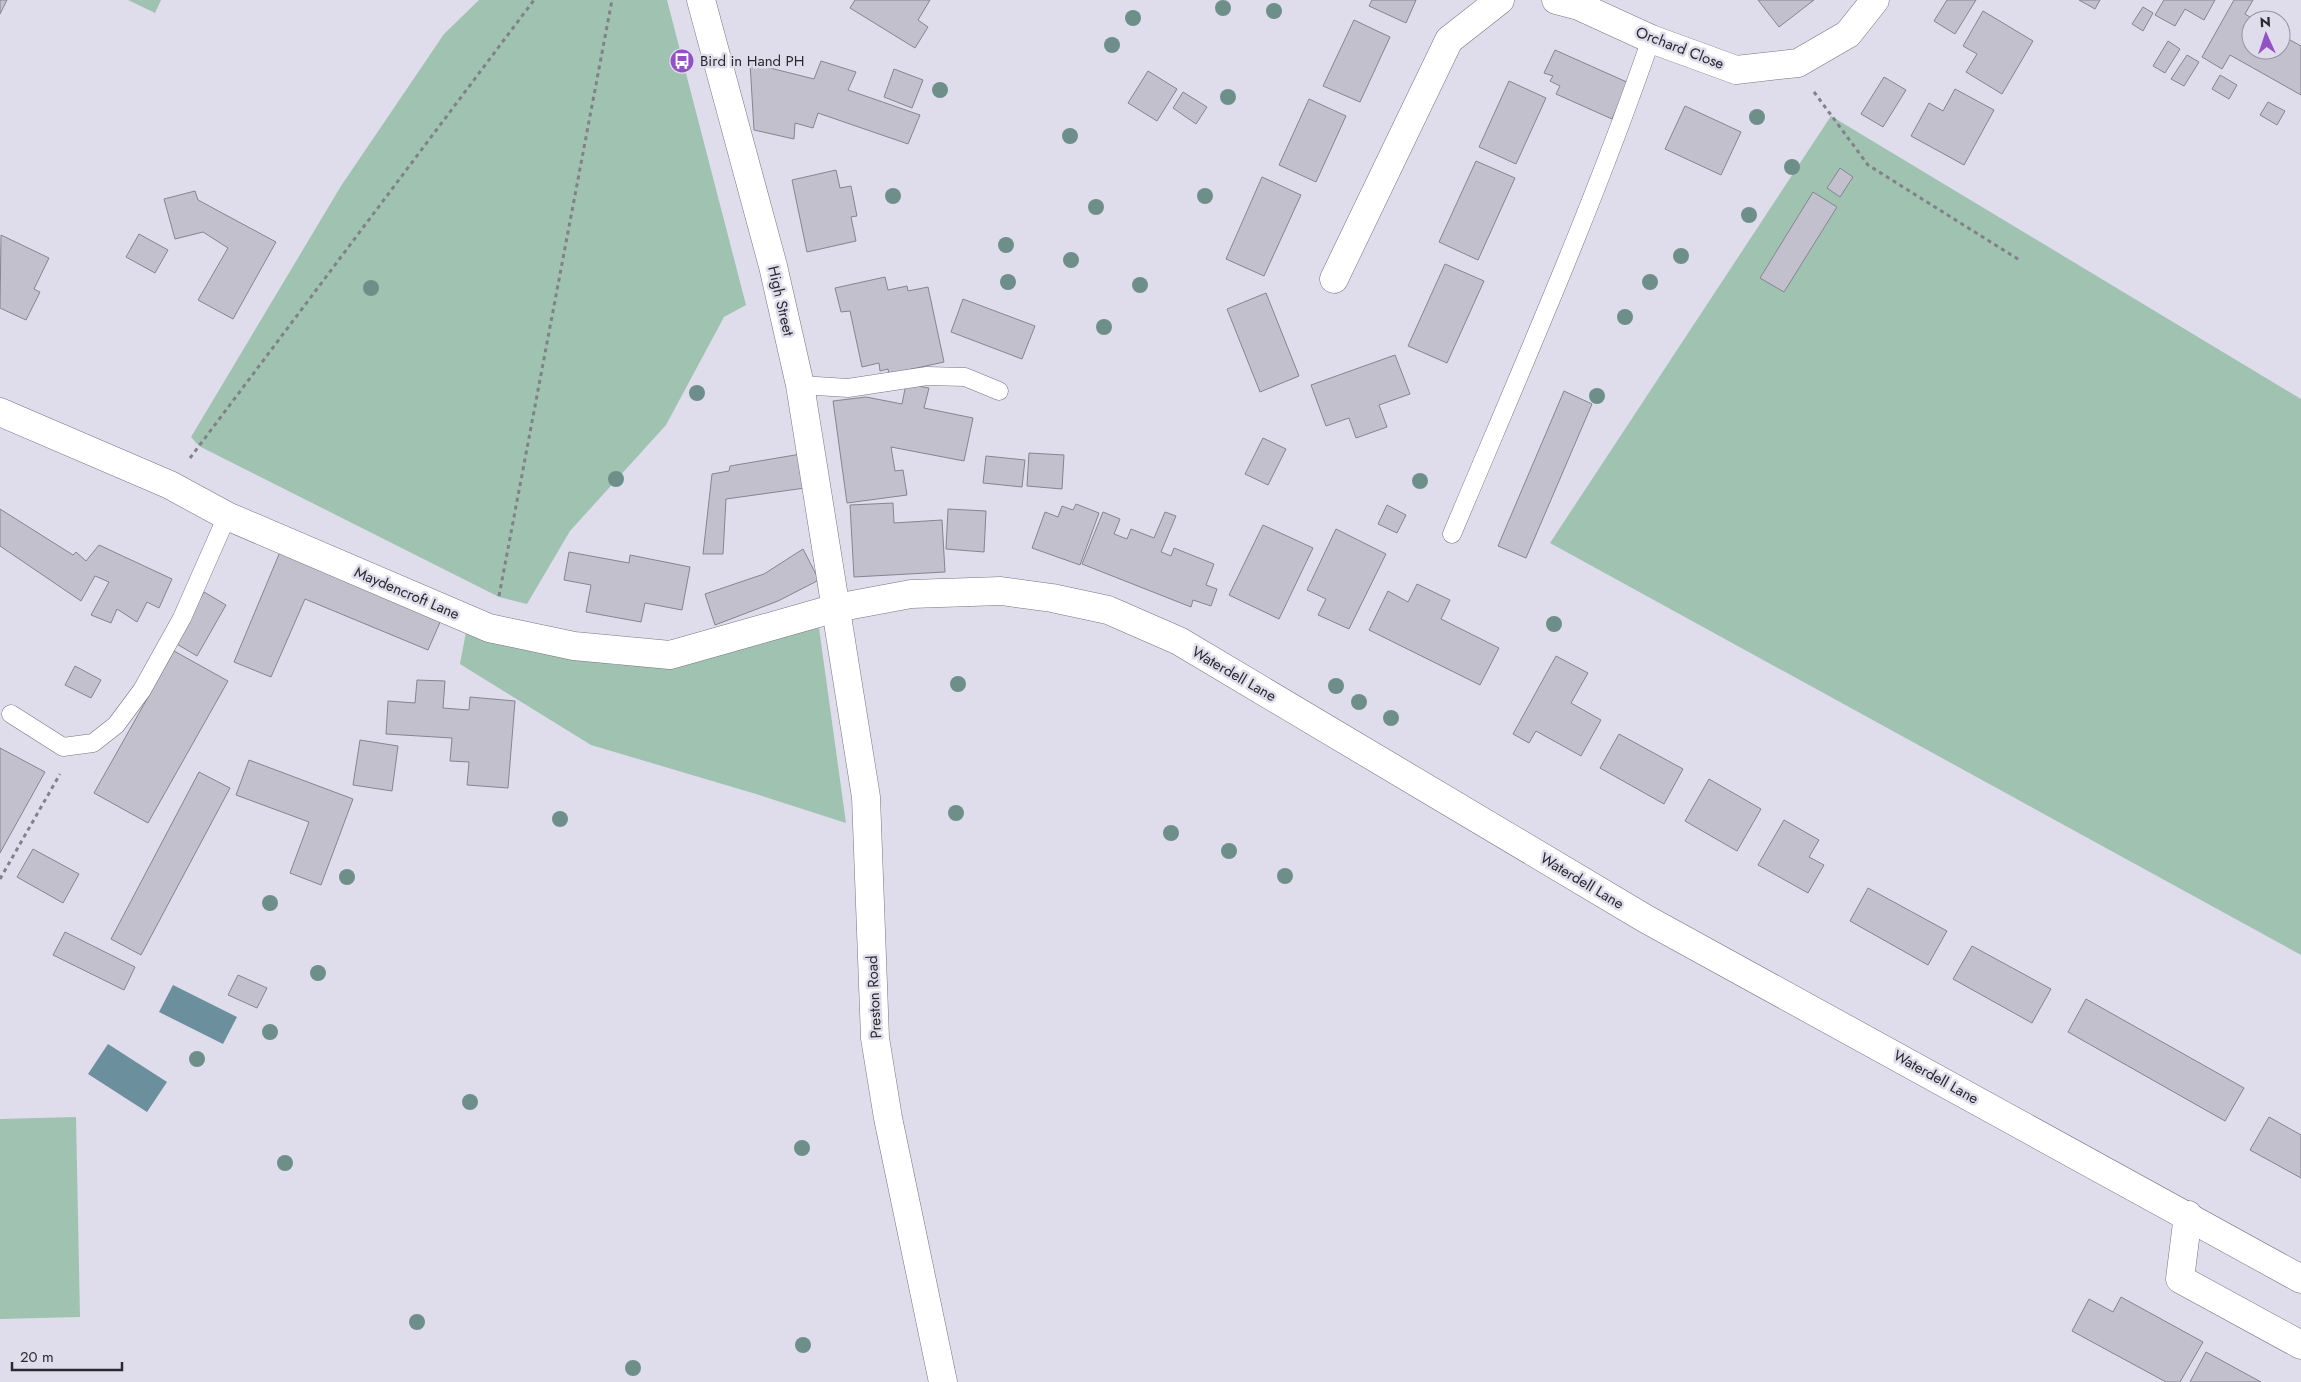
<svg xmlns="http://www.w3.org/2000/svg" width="2301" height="1382" font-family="Jost,sans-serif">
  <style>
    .green { fill: #a0c2b1 }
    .water { fill: #6c8f9e }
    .building { fill: #c2c0cd; stroke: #868490 }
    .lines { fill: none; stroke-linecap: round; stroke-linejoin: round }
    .service-casing { stroke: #767480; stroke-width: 19 }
    .minor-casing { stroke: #767480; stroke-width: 29 }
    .tertiary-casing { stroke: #767480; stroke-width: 29 }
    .path { stroke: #828089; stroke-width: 3; stroke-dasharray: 4 4; stroke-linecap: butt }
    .service { stroke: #fff; stroke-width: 18 }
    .minor { stroke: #fff; stroke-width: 28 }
    .tertiary { stroke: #fff; stroke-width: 28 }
    .tree { fill: #6e8f89 }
    .labels { text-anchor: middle; stroke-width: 5; stroke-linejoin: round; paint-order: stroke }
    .street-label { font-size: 15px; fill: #2a292e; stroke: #dfddeb }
    .poi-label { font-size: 15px; fill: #2a292e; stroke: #dfddeb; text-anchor: start }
  </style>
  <rect width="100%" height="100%" fill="#dfddeb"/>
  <g class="green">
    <polygon points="128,0 161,0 155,13"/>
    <polygon points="479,0 667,0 746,305 724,317 666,425 570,531 527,604 499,597 199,446 191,437 341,186 444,34"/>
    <polygon points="1831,116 2301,399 2301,955 1550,543"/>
    <polygon points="819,628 846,823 756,794 591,745 460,664 466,632 616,665 684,659"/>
    <polygon points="76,1117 80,1317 0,1319 0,1119"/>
  </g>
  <g class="water">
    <polygon points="173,985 237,1017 223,1044 159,1012"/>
    <polygon points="108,1044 167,1082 147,1112 88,1074"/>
  </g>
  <g class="building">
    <polygon points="0,0 7,0 0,14"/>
    <polygon points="855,0 930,0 918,20 928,27 915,48 850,8"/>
    <polygon points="1372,0 1416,0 1406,23 1369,6"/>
    <polygon points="1758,0 1814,0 1779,27"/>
    <polygon points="1947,0 1976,0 1955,34 1934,21"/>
    <polygon points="2079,0 2100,0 2095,9"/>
    <polygon points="2164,0 2215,0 2204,20 2185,9 2175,26 2155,15"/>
    <polygon points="2234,0 2253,0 2245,14 2255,20 2251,20 2251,50 2281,50 2281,35 2301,46 2301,95 2230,55 2222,69 2202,57"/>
    <polygon points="2143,7 2153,13 2143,31 2132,24"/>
    <polygon points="1983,11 2033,41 2002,94 1966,72 1977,54 1963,46"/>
    <polygon points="1354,20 1390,37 1360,102 1323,86"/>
    <polygon points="2168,41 2180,49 2165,73 2153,66"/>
    <polygon points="1555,50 1629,83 1612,119 1556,94 1560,86 1550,81 1553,76 1544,73"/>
    <polygon points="2187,55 2199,62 2184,86 2171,79"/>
    <polygon points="821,61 856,72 848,90 920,115 908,144 818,113 813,128 795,123 794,139 754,130 750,63 814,79"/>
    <polygon points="894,69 923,80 912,108 884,97"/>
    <polygon points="1148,71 1177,89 1157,121 1128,103"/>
    <polygon points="2220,75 2237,85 2229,99 2212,89"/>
    <polygon points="1884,77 1906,90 1883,127 1861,114"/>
    <polygon points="1509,81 1546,98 1516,164 1479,147"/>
    <polygon points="1955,89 1994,110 1964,165 1911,136 1929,103 1943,111"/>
    <polygon points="1183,92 1207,107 1196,124 1173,108"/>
    <polygon points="1309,99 1346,116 1316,182 1279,165"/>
    <polygon points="2268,102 2285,111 2277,125 2260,115"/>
    <polygon points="1685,106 1741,132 1721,175 1665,149"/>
    <polygon points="1476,161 1515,178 1478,260 1439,242"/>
    <polygon points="1840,168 1853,177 1840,197 1827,188"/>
    <polygon points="836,170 840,188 851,186 857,216 851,217 856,241 807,252 792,180"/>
    <polygon points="1262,177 1301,195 1264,276 1226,259"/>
    <polygon points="195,191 198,200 276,242 233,319 198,300 228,248 203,232 175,239 164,199"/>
    <polygon points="1813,192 1837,207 1784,292 1760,278"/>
    <polygon points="139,234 168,250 155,273 126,257"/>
    <polygon points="1,235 49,258 34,289 40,292 26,320 0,308"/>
    <polygon points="1445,264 1484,281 1447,363 1408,346"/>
    <polygon points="885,277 888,290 907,286 908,291 928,287 944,362 889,374 888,369 880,371 879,363 862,367 850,311 841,312 835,288"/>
    <polygon points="1266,293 1299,376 1260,392 1227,309"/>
    <polygon points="963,299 1035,326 1022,359 951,332"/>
    <polygon points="1395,355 1410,394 1379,405 1387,427 1356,438 1349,418 1326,426 1311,385"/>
    <polygon points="906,384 929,388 924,408 973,418 964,461 891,447 895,471 903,470 907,495 847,503 833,401 866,397 902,404"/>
    <polygon points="1564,391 1592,404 1526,558 1498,546"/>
    <polygon points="1263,438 1286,449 1268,485 1245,474"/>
    <polygon points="1029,453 1064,455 1062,489 1027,486"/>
    <polygon points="801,454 805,488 726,499 723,554 703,554 712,474 729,471 730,466"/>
    <polygon points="986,456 1025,460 1022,487 983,483"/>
    <polygon points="893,503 894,523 942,520 945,572 854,577 850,505"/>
    <polygon points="1076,504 1099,513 1080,565 1032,548 1045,512 1058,517 1062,506 1073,510"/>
    <polygon points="1387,505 1406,515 1397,533 1378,524"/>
    <polygon points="0,509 73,555 76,552 86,561 99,545 172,579 159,608 147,602 137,622 117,609 111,623 91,615 109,582 95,576 81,601 0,546"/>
    <polygon points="948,509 986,511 984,552 946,549"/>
    <polygon points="1103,512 1120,519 1114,534 1127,539 1131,529 1154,538 1165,512 1176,516 1161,552 1171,556 1174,548 1214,564 1206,585 1217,589 1211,606 1193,600 1191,607 1082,564"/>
    <polygon points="1263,525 1313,548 1279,619 1229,595"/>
    <polygon points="1336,529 1386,554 1349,629 1318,615 1326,599 1307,590"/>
    <polygon points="803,549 819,580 778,601 715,625 705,594 764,574"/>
    <polygon points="280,552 441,620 428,650 305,599 271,677 234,662"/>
    <polygon points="569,552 629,563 630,555 690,567 682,610 645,603 641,622 586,612 591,585 564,580"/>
    <polygon points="1417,584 1450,600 1441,619 1499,648 1480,685 1369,630 1388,591 1408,602"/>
    <polygon points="204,592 226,605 197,656 175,643"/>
    <polygon points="174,651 228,681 148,823 94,793"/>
    <polygon points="1556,656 1588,673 1571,703 1601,720 1581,756 1536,731 1529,743 1513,734"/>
    <polygon points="75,666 101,680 91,698 65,685"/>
    <polygon points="417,680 445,681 443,708 469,710 470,697 515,701 508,788 467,785 469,762 450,761 452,738 386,734 388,701 415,703"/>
    <polygon points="1619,734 1683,769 1664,804 1600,768"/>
    <polygon points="360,740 398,746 392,791 353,785"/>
    <polygon points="0,748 45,772 0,853"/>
    <polygon points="249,760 353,799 321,885 290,873 309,822 236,795"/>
    <polygon points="199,772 230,788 141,955 111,939"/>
    <polygon points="1709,779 1761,809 1737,851 1685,821"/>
    <polygon points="1784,820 1819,840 1809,857 1824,865 1808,893 1758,865"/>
    <polygon points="33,849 79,874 63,903 17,877"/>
    <polygon points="1868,888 1947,931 1928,965 1850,921"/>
    <polygon points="65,932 135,967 124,990 53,955"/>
    <polygon points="1972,946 2051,989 2032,1023 1953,979"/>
    <polygon points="238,975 267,988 257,1008 228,995"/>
    <polygon points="2086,999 2244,1088 2225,1121 2068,1032"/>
    <polygon points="2269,1117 2301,1135 2301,1178 2250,1150"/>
    <polygon points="2121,1297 2203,1342 2180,1382 2166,1382 2072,1331 2089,1299 2113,1312"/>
    <polygon points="2206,1352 2261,1382 2190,1382"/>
  </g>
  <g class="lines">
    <defs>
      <g id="service">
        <polyline points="800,385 848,388 927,376 965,377 999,391"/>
        <path d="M1452 534C1521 370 1593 207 1651 39"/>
        <polyline points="11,714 63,747 93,743 116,725 142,690 182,618 227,516"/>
      </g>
      <g id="minor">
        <polyline points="1556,0 1579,6 1651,39 1736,70 1798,63 1848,34 1875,0"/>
        <polyline points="1334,279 1449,40 1500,0"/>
        <polyline points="0,412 170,485 227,516 489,628 574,646 670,655 836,608 911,594 1001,591 1052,598 1108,610 1179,641 1646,919 2301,1279"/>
        <polyline points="2188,1215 2180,1279 2301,1345"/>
      </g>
      <polyline id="tertiary" points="701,0 773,266 800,385 866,797 875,1038 888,1118 943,1382"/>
    </defs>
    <use href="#service" class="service-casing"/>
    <use href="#minor" class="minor-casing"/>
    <use href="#tertiary" class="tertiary-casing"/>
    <g class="path">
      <polyline points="1814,92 1868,165 2021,261"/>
      <polyline points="190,458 534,0"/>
      <polyline points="499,596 612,0"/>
      <polyline points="0,879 60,774"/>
    </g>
    <use href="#service" class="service"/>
    <use href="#minor" class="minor"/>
    <use href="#tertiary" class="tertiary"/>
  </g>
  <g class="tree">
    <circle cx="1223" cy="8" r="8"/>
    <circle cx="1274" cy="11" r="8"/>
    <circle cx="1133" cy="18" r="8"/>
    <circle cx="1112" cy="45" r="8"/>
    <circle cx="940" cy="90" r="8"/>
    <circle cx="1228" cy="97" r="8"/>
    <circle cx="1757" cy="117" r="8"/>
    <circle cx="1070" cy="136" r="8"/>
    <circle cx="1792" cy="167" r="8"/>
    <circle cx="893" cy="196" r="8"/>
    <circle cx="1205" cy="196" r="8"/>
    <circle cx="1096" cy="207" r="8"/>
    <circle cx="1749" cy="215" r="8"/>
    <circle cx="1006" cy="245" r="8"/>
    <circle cx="1681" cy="256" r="8"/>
    <circle cx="1071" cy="260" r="8"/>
    <circle cx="1008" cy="282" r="8"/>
    <circle cx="1650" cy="282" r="8"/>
    <circle cx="1140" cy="285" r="8"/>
    <circle cx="371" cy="288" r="8"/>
    <circle cx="1625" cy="317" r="8"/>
    <circle cx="1104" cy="327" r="8"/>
    <circle cx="697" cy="393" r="8"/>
    <circle cx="1597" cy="396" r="8"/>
    <circle cx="616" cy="479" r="8"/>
    <circle cx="1420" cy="481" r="8"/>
    <circle cx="1554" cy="624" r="8"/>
    <circle cx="958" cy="684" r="8"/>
    <circle cx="1336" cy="686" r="8"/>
    <circle cx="1359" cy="702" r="8"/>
    <circle cx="1391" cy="718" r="8"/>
    <circle cx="956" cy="813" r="8"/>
    <circle cx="560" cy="819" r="8"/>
    <circle cx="1171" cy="833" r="8"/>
    <circle cx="1229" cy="851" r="8"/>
    <circle cx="1285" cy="876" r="8"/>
    <circle cx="347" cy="877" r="8"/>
    <circle cx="270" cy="903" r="8"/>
    <circle cx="318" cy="973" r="8"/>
    <circle cx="270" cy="1032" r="8"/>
    <circle cx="197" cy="1059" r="8"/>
    <circle cx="470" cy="1102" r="8"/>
    <circle cx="802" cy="1148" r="8"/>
    <circle cx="285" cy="1163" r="8"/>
    <circle cx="417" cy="1322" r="8"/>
    <circle cx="803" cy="1345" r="8"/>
    <circle cx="633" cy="1368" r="8"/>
  </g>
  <defs>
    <symbol id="bus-disc" viewBox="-11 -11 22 22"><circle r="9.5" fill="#9450c5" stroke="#dfddeb"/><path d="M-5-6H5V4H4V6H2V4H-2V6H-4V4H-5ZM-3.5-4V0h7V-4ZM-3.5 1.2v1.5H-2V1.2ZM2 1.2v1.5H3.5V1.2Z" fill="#fff"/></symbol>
  </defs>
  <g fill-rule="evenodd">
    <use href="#bus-disc" x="668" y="47" width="28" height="28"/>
  </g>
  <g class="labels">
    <g class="street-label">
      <text transform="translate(1680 48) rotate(21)" y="5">Orchard Close</text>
      <text transform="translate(781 301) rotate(77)" y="5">High Street</text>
      <text transform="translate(407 593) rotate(23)" y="5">Maydencroft Lane</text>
      <text transform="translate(1234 674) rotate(30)" y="5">Waterdell Lane</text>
      <text transform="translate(1582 881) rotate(31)" y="5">Waterdell Lane</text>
      <text transform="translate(874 997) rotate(-93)" y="5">Preston Road</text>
      <text transform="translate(1936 1077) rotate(29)" y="5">Waterdell Lane</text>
    </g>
    <g class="poi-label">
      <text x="700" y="66">Bird in Hand PH</text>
    </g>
  </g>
  <g transform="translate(2266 35) rotate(357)"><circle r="24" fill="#dfddeb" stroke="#97959f"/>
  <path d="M0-4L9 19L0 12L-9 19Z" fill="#9450c5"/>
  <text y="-8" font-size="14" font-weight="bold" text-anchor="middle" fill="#2a292e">N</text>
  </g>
  <path d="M12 1362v8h110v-8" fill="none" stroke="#2a292e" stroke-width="2.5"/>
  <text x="20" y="1362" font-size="15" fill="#2a292e" stroke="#dfddeb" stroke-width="4" paint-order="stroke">20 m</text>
</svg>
